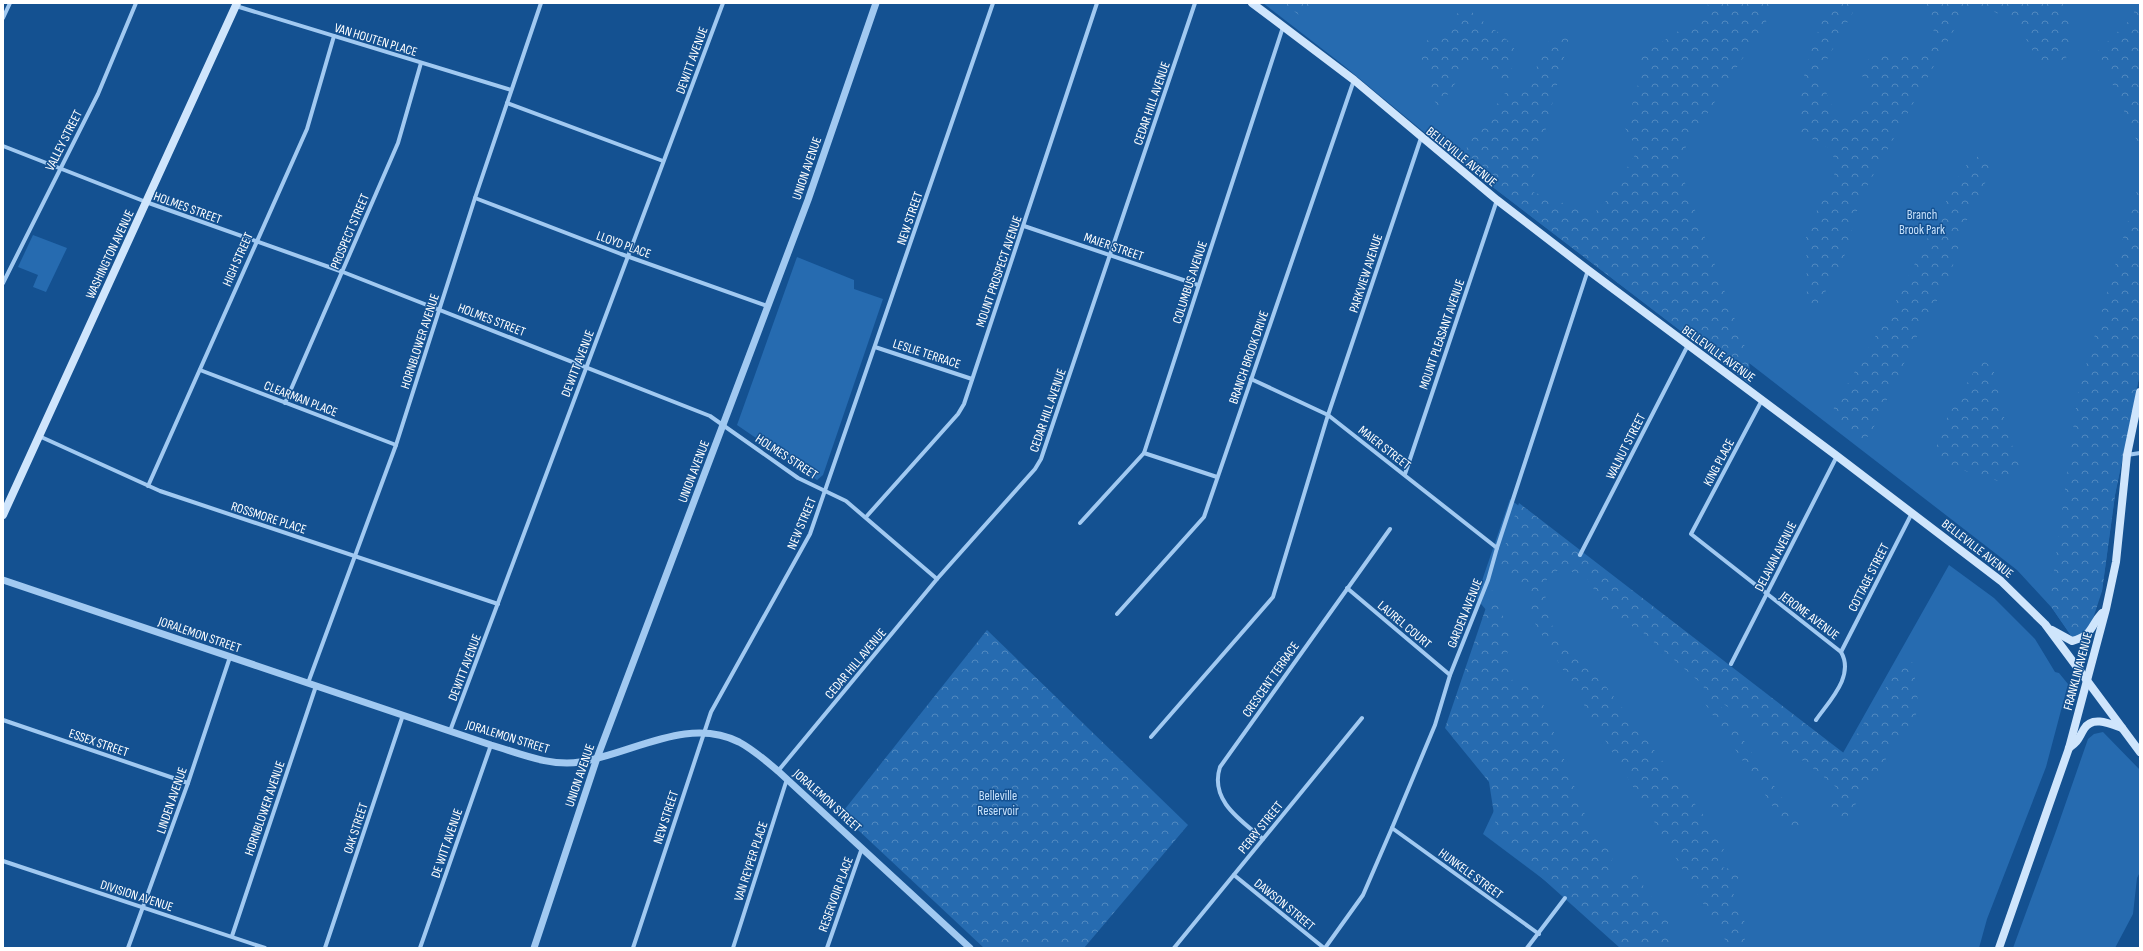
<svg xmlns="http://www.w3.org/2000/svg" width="2143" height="951" font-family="'Sofia Sans Condensed',sans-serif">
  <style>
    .green { fill: #266bb0 }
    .forest { fill: url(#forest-crowns) }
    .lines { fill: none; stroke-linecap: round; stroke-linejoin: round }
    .minor { stroke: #a1c9f1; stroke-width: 4 }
    .tertiary { stroke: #a1c9f1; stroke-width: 7 }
    .secondary { stroke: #cfe5fc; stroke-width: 8 }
    .labels { text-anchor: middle; stroke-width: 3; stroke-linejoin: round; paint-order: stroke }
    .street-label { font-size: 13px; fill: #fff; stroke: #145191 }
    .park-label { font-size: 13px; fill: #c8e2fc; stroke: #145191 }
  </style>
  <defs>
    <pattern id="forest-crowns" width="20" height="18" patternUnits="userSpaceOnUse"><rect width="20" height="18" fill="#266bb0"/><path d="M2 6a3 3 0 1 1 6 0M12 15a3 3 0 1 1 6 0" fill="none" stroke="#5189c0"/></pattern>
  </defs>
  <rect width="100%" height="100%" fill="#145191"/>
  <g class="green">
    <polygon points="1263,3 2140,3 2140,373 2115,495 2102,591 2072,637 2052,608 2017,570 1749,363 1750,384 1460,162 1343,65"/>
    <polygon points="33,235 67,248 46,292 33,287 38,275 18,267"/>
    <polygon points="797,257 854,280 854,289 883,299 823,475 817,480 737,425"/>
    <polygon points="1510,499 1839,760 1949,565 1994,598 2035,639 2055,672 2059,673 2068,684 2046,767 1987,919 1979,948 1635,948 1483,834 1507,783 1453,738 1498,624 1476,598"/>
    <polygon points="2103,732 2140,770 2140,872 2137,878 2133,914 2115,948 2013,948 2056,831 2088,739 2094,734"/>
  </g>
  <g class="forest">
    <polygon points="1283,3 1313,3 1313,9 1307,21"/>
    <polygon points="1708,3 1778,3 1677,161 1749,358 1750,384 1460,162 1468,145 1505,93 1526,89 1550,39 1569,38 1530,191 1593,214 1608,199 1638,150 1625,128 1640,78 1641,56 1707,12"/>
    <path d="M1830 3H1858L1819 74 1830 102 1839 117 1865 111 1874 101 1860 71 1874 52 1897 51 1920 54 1928 48 1936 23 1925 3H2063L2071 23 2070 55 2056 64 2038 60 2016 21 1985 8 1965 10 1861 197 1841 268 1816 306 1807 300 1806 229 1823 200 1837 168 1831 149 1800 133C1800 123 1799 112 1800 102 1803 68 1816 34 1830 3Z"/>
    <polygon points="2131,3 2140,3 2140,148 2098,51 2135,15"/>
    <path d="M1471 11C1484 25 1505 33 1515 50L1509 84 1474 56 1439 107 1429 94V76L1419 53 1429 38 1448 32 1454 14Z"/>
    <polygon points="1981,154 1992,169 1968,217 1948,281 1918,334 1870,435 1861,441 1833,420 1834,407 1896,301 1963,168"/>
    <polygon points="2140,180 2140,373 2115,495 2102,591 2088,634 2072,637 2052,608 2050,600 2078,393"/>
    <polygon points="1981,359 1993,368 2009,439 2023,468 2003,482 1978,476 1946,463 1936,451 1939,432"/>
    <polygon points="1519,503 1845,754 1904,658 1913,663 1919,710 1845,820 1827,810 1837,788 1814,769 1752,723 1716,699 1803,829 1793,837 1702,699 1704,686 1641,631 1611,615 1584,574 1559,570 1547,576 1545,605 1557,639 1583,656 1726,845 1718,860 1721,867 1740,871 1731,905 1744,909 1745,948 1730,948 1530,615 1532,597 1498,567"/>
    <polygon points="1492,590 1510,633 1506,664 1513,682 1537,688 1592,833 1616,846 1607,877 1614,887 1633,871 1667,919 1675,948 1620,948 1515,854 1496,827 1489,782 1445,728"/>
    <polygon points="987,630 1188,825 1084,948 984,948 841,814"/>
  </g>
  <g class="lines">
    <g class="minor">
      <polyline points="236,6 511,90"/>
      <polyline points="3,18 10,3"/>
      <polyline points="507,103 663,161"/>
      <polyline points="3,146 146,202 343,272 710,416 798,478 846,501 937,579"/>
      <polyline points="475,198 621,254 767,306"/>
      <polyline points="1024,226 1198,285"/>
      <polyline points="3,283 98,94 136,3"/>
      <polyline points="875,347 972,379"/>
      <polyline points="200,370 396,445"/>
      <polyline points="1251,379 1328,415 1497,548"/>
      <path d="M1762 400 1691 534 1841 652C1855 676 1829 701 1816 720"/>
      <polyline points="285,403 398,143 421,63"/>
      <polyline points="39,436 160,491 498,604"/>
      <polyline points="1144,453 1217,477"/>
      <polyline points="2127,455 2140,453"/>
      <polyline points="1405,474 1497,200"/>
      <polyline points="148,486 307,129 334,36"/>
      <polyline points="866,517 958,414 964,404 1097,3"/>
      <polyline points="1080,523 1144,453 1283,27"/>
      <polyline points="1580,555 1688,345"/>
      <polyline points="1347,588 1450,675"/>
      <polyline points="1117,614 1204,517 1354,80"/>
      <polyline points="1841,652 1912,513"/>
      <polyline points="1731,664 1837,456"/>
      <polyline points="308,683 396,445 475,198 541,3"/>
      <polyline points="3,720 188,783"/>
      <polyline points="450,731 723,3"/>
      <polyline points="1151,737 1273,597 1328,415 1421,138"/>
      <polyline points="778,771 937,579 1035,469 1041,459 1195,3"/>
      <polyline points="1392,828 1539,934"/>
      <path d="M1263 839C1242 821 1209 801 1220 767L1390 529"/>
      <polyline points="3,861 265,948"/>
      <polyline points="1234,875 1324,948"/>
      <polyline points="232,936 316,686"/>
      <polyline points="128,948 188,783 230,657"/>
      <polyline points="325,948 403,715"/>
      <polyline points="420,948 491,745"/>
      <polyline points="633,948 711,712 810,534 993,3"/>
      <polyline points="733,948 787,779"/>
      <polyline points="827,948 862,848"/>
      <polyline points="1174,948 1362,718"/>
      <polyline points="1325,948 1363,895 1392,828 1435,725 1450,675 1488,580 1497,548 1588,270"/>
      <polyline points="1527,948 1565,898"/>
    </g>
    <g class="tertiary">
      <path d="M3 580 491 745C519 753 550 767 580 762 632 754 687 716 739 742 754 750 766 761 778 771L970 948"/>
      <polyline points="534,948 597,758 808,200 876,3"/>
    </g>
    <g class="secondary">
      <polyline points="1252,3 1354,80 1497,200 1588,270 1837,456 2001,581 2045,624 2140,752"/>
      <polyline points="3,515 237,3"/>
      <path d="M2052 630 2072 641C2093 636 2090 626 2102 613"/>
      <path d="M2069 748C2079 741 2078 739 2084 729 2092 715 2111 724 2122 728"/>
      <polyline points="1999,948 2069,748 2106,609 2116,562 2127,455 2140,392"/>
    </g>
  </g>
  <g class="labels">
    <g class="street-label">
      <text transform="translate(376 39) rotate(17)" y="5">VAN HOUTEN PLACE</text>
      <text transform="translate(691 60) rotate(-70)" y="5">DEWITT AVENUE</text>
      <text transform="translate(1151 103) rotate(-71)" y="5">CEDAR HILL AVENUE</text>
      <text transform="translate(63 140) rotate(-63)" y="5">VALLEY STREET</text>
      <text transform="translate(1462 156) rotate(39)" y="5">BELLEVILLE AVENUE</text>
      <text transform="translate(806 168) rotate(-71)" y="5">UNION AVENUE</text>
      <text transform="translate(188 207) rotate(20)" y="5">HOLMES STREET</text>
      <text transform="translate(909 218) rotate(-71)" y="5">NEW STREET</text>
      <text transform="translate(349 231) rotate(-67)" y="5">PROSPECT STREET</text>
      <text transform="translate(624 244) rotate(20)" y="5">LLOYD PLACE</text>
      <text transform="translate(1114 246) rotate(19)" y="5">MAIER STREET</text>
      <text transform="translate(109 254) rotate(-65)" y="5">WASHINGTON AVENUE</text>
      <text transform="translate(237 259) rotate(-66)" y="5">HIGH STREET</text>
      <text transform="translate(998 271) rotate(-71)" y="5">MOUNT PROSPECT AVENUE</text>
      <text transform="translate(1365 273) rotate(-72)" y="5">PARKVIEW AVENUE</text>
      <text transform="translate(1189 282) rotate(-72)" y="5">COLUMBUS AVENUE</text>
      <text transform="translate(492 319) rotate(21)" y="5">HOLMES STREET</text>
      <text transform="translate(1441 334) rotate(-71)" y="5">MOUNT PLEASANT AVENUE</text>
      <text transform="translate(419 341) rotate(-72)" y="5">HORNBLOWER AVENUE</text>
      <text transform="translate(927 353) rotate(18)" y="5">LESLIE TERRACE</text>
      <text transform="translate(1719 353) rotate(36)" y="5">BELLEVILLE AVENUE</text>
      <text transform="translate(1248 357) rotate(-71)" y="5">BRANCH BROOK DRIVE</text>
      <text transform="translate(577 363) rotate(-69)" y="5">DEWITT AVENUE</text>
      <text transform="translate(301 398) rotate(21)" y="5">CLEARMAN PLACE</text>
      <text transform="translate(1047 410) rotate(-71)" y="5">CEDAR HILL AVENUE</text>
      <text transform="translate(1625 446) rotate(-63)" y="5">WALNUT STREET</text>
      <text transform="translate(1385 447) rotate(38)" y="5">MAIER STREET</text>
      <text transform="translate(787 456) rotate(33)" y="5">HOLMES STREET</text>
      <text transform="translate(1718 462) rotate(-62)" y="5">KING PLACE</text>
      <text transform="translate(693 471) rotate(-69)" y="5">UNION AVENUE</text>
      <text transform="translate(269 517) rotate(18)" y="5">ROSSMORE PLACE</text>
      <text transform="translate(801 523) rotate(-67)" y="5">NEW STREET</text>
      <text transform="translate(1978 548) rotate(38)" y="5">BELLEVILLE AVENUE</text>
      <text transform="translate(1775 556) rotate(-63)" y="5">DELAVAN AVENUE</text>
      <text transform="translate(1868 577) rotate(-63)" y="5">COTTAGE STREET</text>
      <text transform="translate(1464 613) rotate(-68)" y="5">GARDEN AVENUE</text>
      <text transform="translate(1810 615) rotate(37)" y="5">JEROME AVENUE</text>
      <text transform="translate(1405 624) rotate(40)" y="5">LAUREL COURT</text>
      <text transform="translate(200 634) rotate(19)" y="5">JORALEMON STREET</text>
      <text transform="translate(855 663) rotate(-50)" y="5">CEDAR HILL AVENUE</text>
      <text transform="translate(464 667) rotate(-69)" y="5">DEWITT AVENUE</text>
      <text transform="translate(2077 671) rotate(-75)" y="5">FRANKLIN AVENUE</text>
      <text transform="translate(1270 679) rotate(-55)" y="5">CRESCENT TERRACE</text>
      <text transform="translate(508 736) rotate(17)" y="5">JORALEMON STREET</text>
      <text transform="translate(99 742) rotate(19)" y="5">ESSEX STREET</text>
      <text transform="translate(579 775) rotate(-71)" y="5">UNION AVENUE</text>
      <text transform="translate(171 800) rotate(-71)" y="5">LINDEN AVENUE</text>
      <text transform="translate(828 800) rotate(42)" y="5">JORALEMON STREET</text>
      <text transform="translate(264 808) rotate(-71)" y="5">HORNBLOWER AVENUE</text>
      <text transform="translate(665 817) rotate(-72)" y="5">NEW STREET</text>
      <text transform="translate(1260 827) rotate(-51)" y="5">PERRY STREET</text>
      <text transform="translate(355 828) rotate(-72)" y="5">OAK STREET</text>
      <text transform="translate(446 843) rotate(-71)" y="5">DE WITT AVENUE</text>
      <text transform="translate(750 861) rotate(-72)" y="5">VAN REYPER PLACE</text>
      <text transform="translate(1471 873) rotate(36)" y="5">HUNKELE STREET</text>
      <text transform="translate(835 894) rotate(-70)" y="5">RESERVOIR PLACE</text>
      <text transform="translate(137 895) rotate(18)" y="5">DIVISION AVENUE</text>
      <text transform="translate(1285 904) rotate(39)" y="5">DAWSON STREET</text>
    </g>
    <g class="park-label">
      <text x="1922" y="219">Branch<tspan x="1922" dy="15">Brook Park</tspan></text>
      <text x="998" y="800">Belleville<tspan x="998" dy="15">Reservoir</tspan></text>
    </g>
  </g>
  <rect width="2143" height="951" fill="none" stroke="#ffffff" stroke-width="8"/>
</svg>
